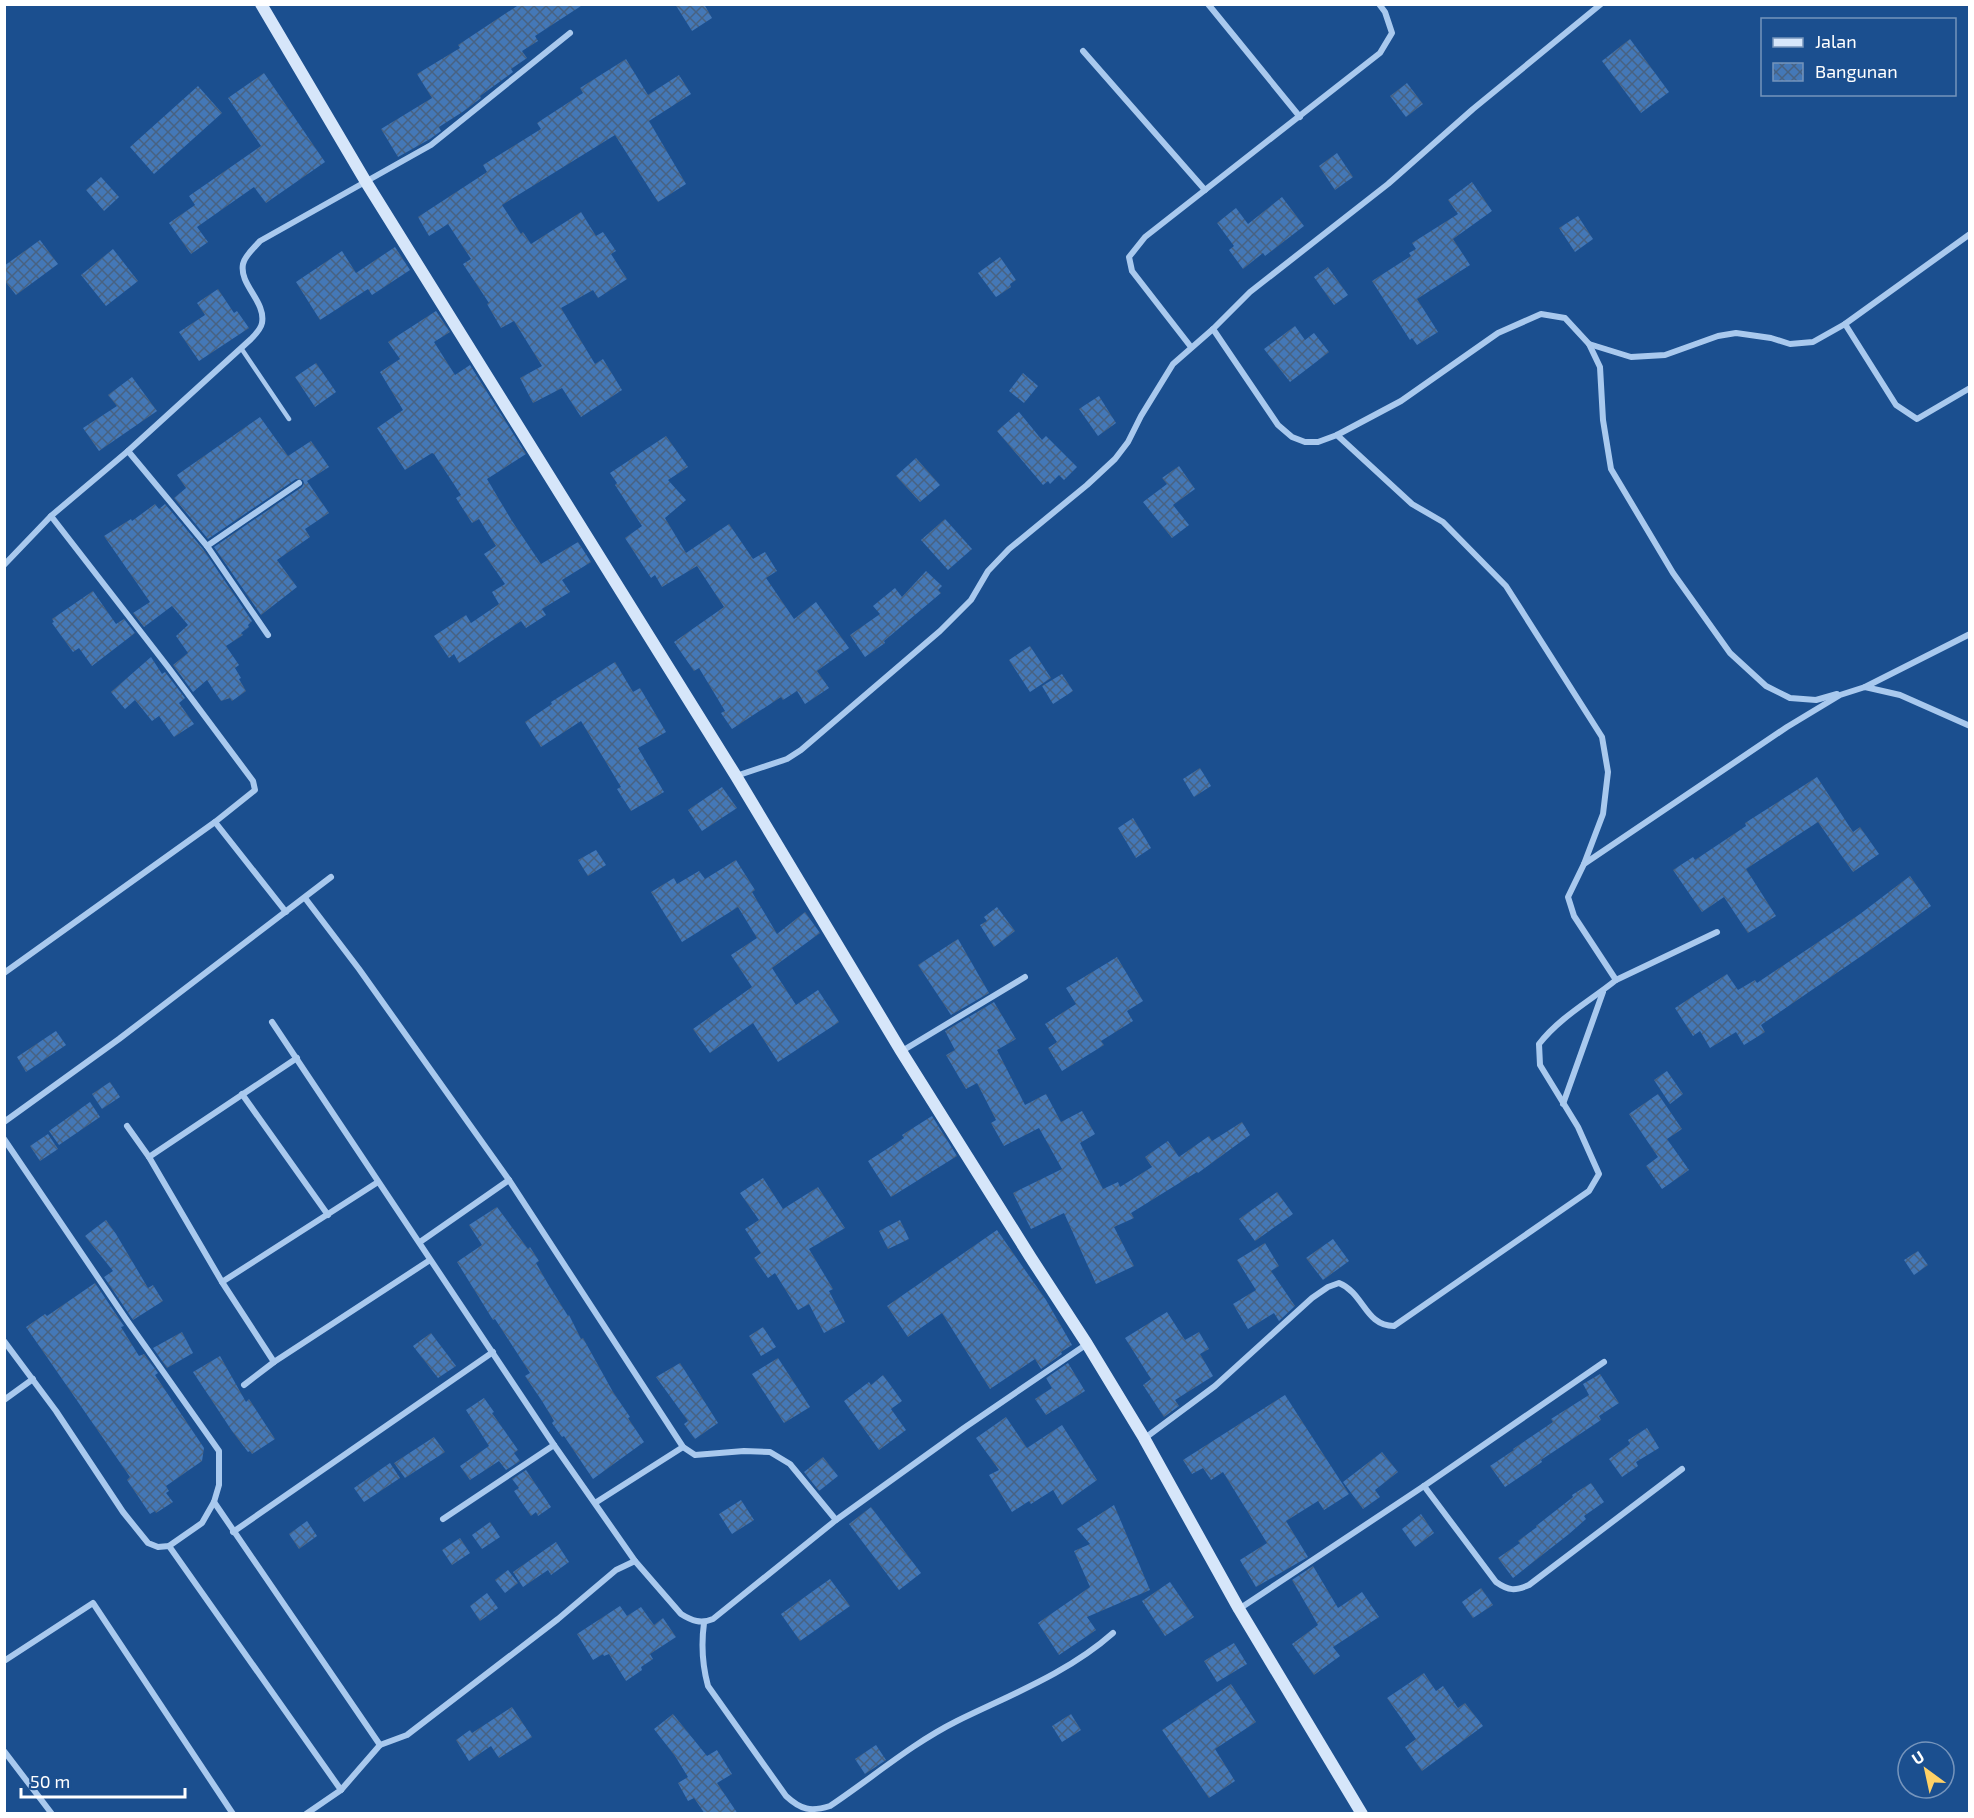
<svg xmlns="http://www.w3.org/2000/svg" width="1974" height="1818" font-family="'Exo 2',sans-serif">
  <style>
    .building { fill: url(#building-cross-hatch) }
    .lines { fill: none; stroke-linecap: round; stroke-linejoin: round }
    .service { stroke: #a9c9ee; stroke-width: 4.5 }
    .minor { stroke: #a9c9ee; stroke-width: 6 }
    .secondary { stroke: #d6e6fa; stroke-width: 12 }
  </style>
  <defs>
    <pattern id="building-cross-hatch" width="8" height="8" patternUnits="userSpaceOnUse" patternTransform="scale(1.5)"><rect width="8" height="8" fill="#4478b7"/><path d="M0 0l8 8M0 8l8-8" fill="none" stroke="#486282"/></pattern>
  </defs>
  <rect width="100%" height="100%" fill="#1b4f8f"/>
  <g class="building">
    <polygon points="520,4 584,4 535,36 538,41 522,51 527,58 511,69 513,72 480,96 481,98 464,111 439,127 441,131 430,139 398,157 381,129 432,98 417,74 460,48 458,45"/>
    <polygon points="675,4 704,4 712,18 692,31"/>
    <polygon points="1630,39 1669,92 1641,113 1602,61"/>
    <polygon points="626,59 648,95 679,75 691,94 649,121 686,184 658,202 615,135 502,205 521,234 523,232 531,244 581,212 596,236 603,232 616,251 611,254 627,279 598,298 593,290 561,308 595,364 603,359 622,390 581,417 562,388 533,403 520,378 542,366 514,321 501,328 487,304 489,303 463,264 471,259 448,224 429,236 418,217 487,172 483,165 541,129 537,123 583,93 580,88"/>
    <polygon points="264,73 325,162 266,203 254,187 197,227 208,242 191,254 169,223 195,205 189,196 261,146 228,98"/>
    <polygon points="1407,83 1423,104 1406,117 1390,96"/>
    <polygon points="198,86 222,113 154,174 130,147"/>
    <polygon points="1337,153 1353,177 1335,190 1319,166"/>
    <polygon points="101,177 119,197 104,211 86,190"/>
    <polygon points="1472,182 1492,211 1453,239 1470,265 1417,299 1438,332 1417,345 1412,338 1410,340 1372,281 1411,256 1409,253 1416,249 1412,243 1458,214 1448,200"/>
    <polygon points="1282,197 1304,226 1265,256 1263,253 1243,269 1229,250 1234,246 1217,223 1236,208 1248,224"/>
    <polygon points="1578,216 1593,239 1575,252 1559,228"/>
    <polygon points="40,240 58,264 16,295 4,280 4,266"/>
    <polygon points="395,247 410,270 372,295 368,289 320,320 296,282 342,251 356,273"/>
    <polygon points="113,249 138,281 106,306 81,275"/>
    <polygon points="1000,257 1016,280 1010,284 1011,287 996,297 978,273"/>
    <polygon points="1328,267 1348,295 1334,305 1314,277"/>
    <polygon points="218,289 234,313 237,311 249,328 199,361 179,332 205,315 197,303"/>
    <polygon points="436,311 450,332 434,342 455,375 470,365 526,454 487,479 512,521 541,564 578,542 591,562 562,580 570,592 542,609 546,615 526,628 521,621 459,663 454,654 449,658 434,636 466,615 471,623 499,604 492,592 505,584 484,554 496,546 479,519 472,523 456,498 461,495 434,454 432,453 405,470 377,428 403,410 380,372 400,359 388,342"/>
    <polygon points="1295,326 1305,340 1314,333 1329,352 1290,382 1264,349"/>
    <polygon points="316,363 336,392 315,407 295,377"/>
    <polygon points="1023,373 1038,386 1024,403 1009,391"/>
    <polygon points="132,377 157,411 99,451 83,428 117,406 108,395"/>
    <polygon points="1099,396 1116,423 1098,436 1079,409"/>
    <polygon points="1019,412 1042,440 1046,436 1077,467 1064,480 1059,475 1050,484 1048,481 1043,485 997,431"/>
    <polygon points="260,417 288,456 311,441 329,467 307,481 329,513 305,529 310,537 277,560 297,587 261,615 214,547 302,487 304,483 303,480 296,479 208,539 174,498 186,488 177,475"/>
    <polygon points="666,436 688,467 668,480 686,500 665,518 686,553 729,524 753,559 765,552 777,571 766,578 794,619 816,602 849,648 817,671 829,688 805,704 797,691 783,700 781,697 732,729 721,713 725,711 699,668 694,671 674,642 724,607 697,566 662,587 655,575 651,578 625,538 642,526 615,485 617,483 610,473"/>
    <polygon points="916,458 940,485 920,502 896,476"/>
    <polygon points="1179,466 1195,489 1173,505 1189,525 1172,538 1143,502 1167,484 1162,478"/>
    <polygon points="155,504 159,509 165,504 203,549 252,621 248,625 249,627 241,633 243,635 226,646 239,665 235,668 241,678 239,679 246,691 232,701 230,698 221,701 207,680 193,692 173,665 188,653 176,636 188,625 172,606 144,627 133,613 150,602 104,536 131,519 132,521"/>
    <polygon points="945,519 972,549 948,570 921,540"/>
    <polygon points="926,571 942,586 938,590 941,593 884,641 885,643 865,657 850,635 880,614 873,606 895,588 902,597"/>
    <polygon points="93,591 116,624 124,619 135,633 92,666 79,648 73,652 52,623 54,622 52,619"/>
    <polygon points="1030,646 1051,678 1030,692 1009,660"/>
    <polygon points="151,657 162,674 165,672 185,698 179,703 194,724 174,737 159,716 152,721 135,700 125,709 111,692"/>
    <polygon points="615,662 633,692 640,688 666,732 638,748 664,792 631,811 617,789 621,787 581,721 541,747 525,722 552,704 551,702"/>
    <polygon points="1062,674 1073,691 1053,704 1042,686"/>
    <polygon points="1200,768 1211,786 1194,797 1183,779"/>
    <polygon points="1817,777 1853,832 1860,827 1879,854 1853,872 1818,822 1746,869 1776,916 1748,933 1724,897 1702,912 1673,870 1693,857 1695,860 1746,826 1745,823"/>
    <polygon points="722,787 737,808 702,831 688,810"/>
    <polygon points="1133,818 1151,848 1136,858 1118,828"/>
    <polygon points="596,850 606,865 588,876 578,860"/>
    <polygon points="736,860 755,890 752,892 777,934 805,912 820,933 772,968 796,1005 818,990 839,1022 778,1062 753,1023 710,1053 693,1029 752,987 731,955 757,938 738,907 682,942 651,892 674,878 677,884 699,871 705,879"/>
    <polygon points="1910,876 1931,906 1873,948 1761,1025 1765,1032 1744,1045 1736,1032 1710,1048 1700,1031 1693,1036 1675,1008 1727,974 1738,990 1755,980 1757,983 1860,914"/>
    <polygon points="997,907 1015,931 994,947 980,925 987,921 984,917"/>
    <polygon points="958,939 989,993 951,1015 918,965"/>
    <polygon points="1117,957 1143,1001 1127,1011 1133,1021 1101,1041 1104,1045 1062,1071 1048,1048 1057,1042 1045,1024 1076,1004 1066,988"/>
    <polygon points="994,1002 1016,1039 997,1050 1025,1105 1046,1094 1061,1122 1082,1111 1095,1134 1080,1143 1103,1189 1118,1182 1120,1187 1152,1167 1145,1157 1168,1141 1179,1157 1209,1136 1212,1141 1242,1122 1250,1135 1198,1173 1197,1172 1131,1213 1134,1218 1114,1227 1134,1266 1096,1284 1064,1213 1031,1229 1013,1193 1062,1169 1039,1128 1004,1146 991,1123 996,1120 977,1083 966,1089 946,1055 955,1050 945,1031"/>
    <polygon points="56,1031 66,1045 26,1072 17,1057"/>
    <polygon points="1667,1071 1683,1094 1670,1104 1654,1080"/>
    <polygon points="110,1082 120,1097 102,1109 92,1094"/>
    <polygon points="1658,1094 1682,1129 1667,1139 1689,1170 1662,1189 1646,1166 1658,1157 1629,1114"/>
    <polygon points="90,1102 100,1117 59,1145 49,1131"/>
    <polygon points="932,1116 957,1156 891,1197 868,1161 904,1138 902,1135"/>
    <polygon points="48,1134 58,1149 40,1161 30,1146"/>
    <polygon points="763,1178 783,1209 818,1187 845,1228 809,1249 833,1289 829,1291 845,1322 824,1333 809,1304 798,1310 775,1273 768,1278 754,1258 761,1253 745,1229 759,1220 740,1193"/>
    <polygon points="1277,1192 1293,1214 1255,1241 1239,1219"/>
    <polygon points="497,1207 528,1249 530,1247 539,1261 536,1263 548,1284 568,1316 569,1315 581,1339 583,1338 613,1392 630,1417 628,1418 644,1442 593,1479 564,1436 562,1437 552,1423 554,1421 542,1401 525,1376 530,1373 495,1319 493,1320 457,1262 482,1245 469,1225"/>
    <polygon points="106,1220 116,1234 148,1288 153,1285 163,1301 133,1320 104,1277 113,1271 85,1236"/>
    <polygon points="900,1220 909,1239 888,1249 879,1231"/>
    <polygon points="997,1230 1046,1300 1072,1345 1061,1352 1062,1354 1041,1369 1035,1359 990,1389 942,1313 908,1337 887,1306"/>
    <polygon points="1333,1239 1349,1261 1323,1280 1306,1258"/>
    <polygon points="1265,1243 1279,1266 1271,1271 1295,1306 1279,1321 1274,1313 1248,1329 1233,1304 1256,1290 1237,1260"/>
    <polygon points="1918,1251 1928,1265 1914,1275 1904,1260"/>
    <polygon points="95,1283 124,1326 121,1327 139,1356 144,1354 158,1373 155,1375 204,1448 202,1461 166,1486 169,1491 166,1493 173,1502 156,1513 155,1511 150,1514 127,1480 130,1477 26,1327 45,1314 47,1316"/>
    <polygon points="1167,1312 1185,1340 1199,1332 1209,1349 1200,1354 1213,1376 1175,1400 1179,1406 1164,1417 1143,1385 1151,1379 1125,1338"/>
    <polygon points="763,1327 776,1347 761,1356 749,1336"/>
    <polygon points="182,1332 193,1353 167,1368 153,1348"/>
    <polygon points="431,1333 456,1366 438,1378 413,1346"/>
    <polygon points="220,1356 246,1402 249,1399 275,1439 252,1454 250,1451 248,1452 232,1431 193,1372"/>
    <polygon points="778,1358 810,1407 784,1423 752,1374"/>
    <polygon points="680,1363 718,1423 695,1439 684,1424 688,1421 656,1377"/>
    <polygon points="1068,1363 1085,1391 1046,1415 1035,1399 1052,1388 1046,1378"/>
    <polygon points="1600,1374 1619,1403 1599,1416 1601,1420 1541,1460 1542,1462 1505,1487 1490,1466 1514,1450 1513,1449 1553,1422 1551,1419 1589,1395 1583,1384"/>
    <polygon points="883,1375 902,1401 891,1409 906,1430 879,1450 844,1401 869,1382 871,1385"/>
    <polygon points="1285,1395 1349,1494 1324,1510 1318,1501 1286,1521 1308,1557 1256,1587 1240,1560 1267,1543 1223,1472 1211,1480 1203,1468 1192,1474 1183,1460"/>
    <polygon points="484,1398 494,1412 492,1413 518,1450 514,1453 520,1461 506,1470 499,1461 470,1480 460,1466 489,1446 466,1410"/>
    <polygon points="1006,1417 1027,1448 1062,1425 1097,1480 1062,1505 1053,1490 1031,1504 1029,1501 1012,1512 989,1475 999,1470 976,1438"/>
    <polygon points="1647,1428 1659,1448 1636,1462 1638,1466 1622,1477 1609,1459 1630,1444 1628,1440"/>
    <polygon points="434,1437 445,1452 405,1478 394,1463"/>
    <polygon points="1382,1452 1398,1472 1375,1490 1380,1497 1363,1509 1343,1482"/>
    <polygon points="823,1457 838,1476 819,1491 804,1472"/>
    <polygon points="390,1463 400,1478 364,1502 354,1488"/>
    <polygon points="526,1470 551,1507 538,1516 536,1512 531,1516 514,1491 519,1488 512,1479"/>
    <polygon points="1591,1483 1604,1502 1584,1516 1586,1519 1569,1534 1513,1578 1498,1558 1520,1543 1518,1541 1537,1527 1536,1526 1573,1497 1572,1495"/>
    <polygon points="741,1500 754,1520 732,1534 719,1514"/>
    <polygon points="1114,1505 1150,1590 1087,1617 1096,1630 1059,1655 1038,1623 1090,1587 1074,1551 1090,1544 1077,1529"/>
    <polygon points="871,1507 921,1573 899,1590 849,1524"/>
    <polygon points="1421,1514 1434,1533 1415,1547 1402,1529"/>
    <polygon points="307,1521 317,1536 299,1549 289,1534"/>
    <polygon points="490,1522 500,1537 482,1549 472,1535"/>
    <polygon points="460,1538 470,1553 452,1565 442,1550"/>
    <polygon points="556,1542 569,1562 551,1575 548,1570 523,1587 513,1572"/>
    <polygon points="1313,1566 1338,1608 1362,1592 1379,1617 1333,1647 1340,1656 1314,1675 1292,1644 1318,1625 1292,1580"/>
    <polygon points="508,1570 518,1583 505,1593 495,1580"/>
    <polygon points="830,1579 850,1606 800,1641 781,1614"/>
    <polygon points="1170,1582 1194,1617 1165,1636 1142,1601"/>
    <polygon points="1481,1588 1493,1605 1473,1618 1462,1602"/>
    <polygon points="487,1593 498,1608 480,1621 470,1606"/>
    <polygon points="620,1606 627,1616 641,1607 654,1625 663,1618 676,1637 650,1654 653,1659 641,1667 642,1670 626,1681 609,1654 604,1656 603,1654 593,1660 577,1634"/>
    <polygon points="1234,1643 1247,1664 1217,1682 1204,1661"/>
    <polygon points="1424,1673 1436,1691 1443,1686 1458,1708 1465,1703 1483,1726 1422,1771 1405,1747 1416,1739 1387,1698"/>
    <polygon points="1231,1684 1256,1722 1215,1749 1235,1781 1209,1798 1162,1730"/>
    <polygon points="512,1707 532,1737 499,1758 491,1746 469,1761 456,1740 470,1730 472,1733"/>
    <polygon points="673,1714 707,1756 717,1750 732,1774 717,1783 738,1814 705,1814 694,1798 688,1801 678,1783 688,1777 675,1756 654,1729"/>
    <polygon points="1071,1714 1081,1730 1062,1742 1052,1726"/>
    <polygon points="876,1745 886,1760 865,1774 855,1759"/>
  </g>
  <g class="lines">
    <polyline class="service" points="241,348 289,419"/>
    <g class="minor">
      <polyline points="1208,4 1300,117"/>
      <polyline points="1083,51 1205,190"/>
      <polyline points="1845,324 1896,405 1917,419 1970,388"/>
      <polyline points="1213,329 1278,425 1292,437 1305,442 1318,442 1337,435 1401,401 1498,333 1541,314 1565,318 1589,344 1600,367 1603,420 1611,469 1673,573 1730,653 1766,686 1790,698 1816,700 1837,694"/>
      <polyline points="1589,344 1631,357 1665,355 1718,336 1736,333 1771,338 1790,344 1813,342 1845,324 1970,234"/>
      <polyline points="1191,347 1132,271 1129,257 1145,237 1380,53 1392,33 1385,12 1379,4"/>
      <polyline points="1337,435 1412,504 1443,522 1506,586 1602,737 1608,772 1603,814 1584,864"/>
      <polyline points="128,451 207,546 268,635"/>
      <polyline points="207,546 299,483"/>
      <path d="M4 565 51 516 128 451 251 339C255 335 261 328 262 323 266 301 239 285 243 264 245 255 254 248 260 241L431 145 570 33"/>
      <polyline points="1865,687 1970,634"/>
      <polyline points="736,776 787,759 801,750 940,631 971,600 988,571 1009,549 1087,485 1115,459 1128,442 1141,416 1173,364 1213,329 1250,292 1388,184 1473,109 1601,4"/>
      <polyline points="215,822 286,912"/>
      <polyline points="305,898 359,969 509,1180 683,1447 695,1455 744,1451 770,1452 790,1464 836,1520"/>
      <polyline points="4,973 215,822 255,790 253,781 168,667 51,516"/>
      <polyline points="1616,980 1717,932"/>
      <path d="M272 1022 554 1445 635 1561 681 1614C692 1621 701 1624 713 1619L836 1520 964 1428 1087 1344"/>
      <polyline points="902,1051 1025,977"/>
      <polyline points="242,1094 328,1215"/>
      <polyline points="1563,1104 1603,992"/>
      <polyline points="4,1122 119,1039 331,877"/>
      <polyline points="127,1126 149,1157 222,1282"/>
      <polyline points="4,1139 126,1319 219,1451 219,1485 214,1502 202,1523 169,1546 158,1547 148,1543 123,1512 56,1411 4,1341"/>
      <polyline points="149,1157 297,1058"/>
      <polyline points="420,1242 509,1180"/>
      <polyline points="274,1362 222,1282 378,1182"/>
      <polyline points="244,1385 274,1362 430,1260"/>
      <polyline points="4,1400 33,1379"/>
      <path d="M1145 1438 1215 1386 1312 1298 1328 1287 1339 1283C1364 1293 1365 1326 1394 1326L1589 1191 1599 1174 1578 1127 1540 1065 1539 1044C1560 1017 1590 1001 1616 980L1574 916 1568 897 1584 864 1787 727 1840 695 1865 687 1900 695 1970 726"/>
      <path d="M1424 1486 1496 1582C1509 1591 1515 1591 1529 1585L1682 1469"/>
      <polyline points="214,1502 380,1745"/>
      <polyline points="595,1503 683,1447"/>
      <polyline points="443,1519 554,1445"/>
      <polyline points="233,1532 493,1352"/>
      <polyline points="169,1546 341,1790"/>
      <polyline points="1239,1609 1424,1486 1604,1362"/>
      <path d="M704 1623C701 1645 702 1664 708 1686L786 1796C801 1810 811 1812 830 1806 872 1778 911 1744 957 1721 1010 1695 1068 1673 1113 1633"/>
      <polyline points="4,1661 93,1603 233,1814"/>
      <polyline points="4,1751 52,1814"/>
      <polyline points="306,1814 341,1790 380,1745 407,1735 558,1619 616,1570 635,1561"/>
    </g>
    <polyline class="secondary" points="261,4 366,182 736,776 901,1051 1031,1258 1087,1344 1144,1438 1239,1609 1362,1814"/>
  </g>
  <rect width="1974" height="1818" fill="none" stroke="#ffffff" stroke-width="12"/>
  <rect x="1761" y="18" width="195" height="78" fill="#1b4f8f" stroke="#7695bc" stroke-width="1.5"/>
  <rect x="1773" y="38" width="30" height="9" fill="#d6e6fa" stroke="#7695bc" stroke-width="1.5"/>
  <text x="1815" y="48" font-size="18" fill="#ffffff">Jalan</text>
  <rect x="1773" y="63" width="30" height="18" fill="url(#building-cross-hatch)" stroke="#7695bc" stroke-width="1.5"/>
  <text x="1815" y="78" font-size="18" fill="#ffffff">Bangunan</text>
  <g transform="translate(1926 1770) rotate(327)"><circle r="28" fill="#1b4f8f" stroke="#7695bc" stroke-width="1.5"/>
  <path d="M0-4.5L10 22L0 15L-10 22Z" fill="#ffd166"/>
  <text y="-9" font-size="16" font-weight="bold" text-anchor="middle" fill="#ffffff">U</text>
  </g>
  <path d="M21 1788v9h164v-9" fill="none" stroke="#ffffff" stroke-width="3"/>
  <text x="30" y="1788" font-size="18" fill="#ffffff" stroke="#1b4f8f" stroke-width="4.5" paint-order="stroke">50 m</text>
</svg>
